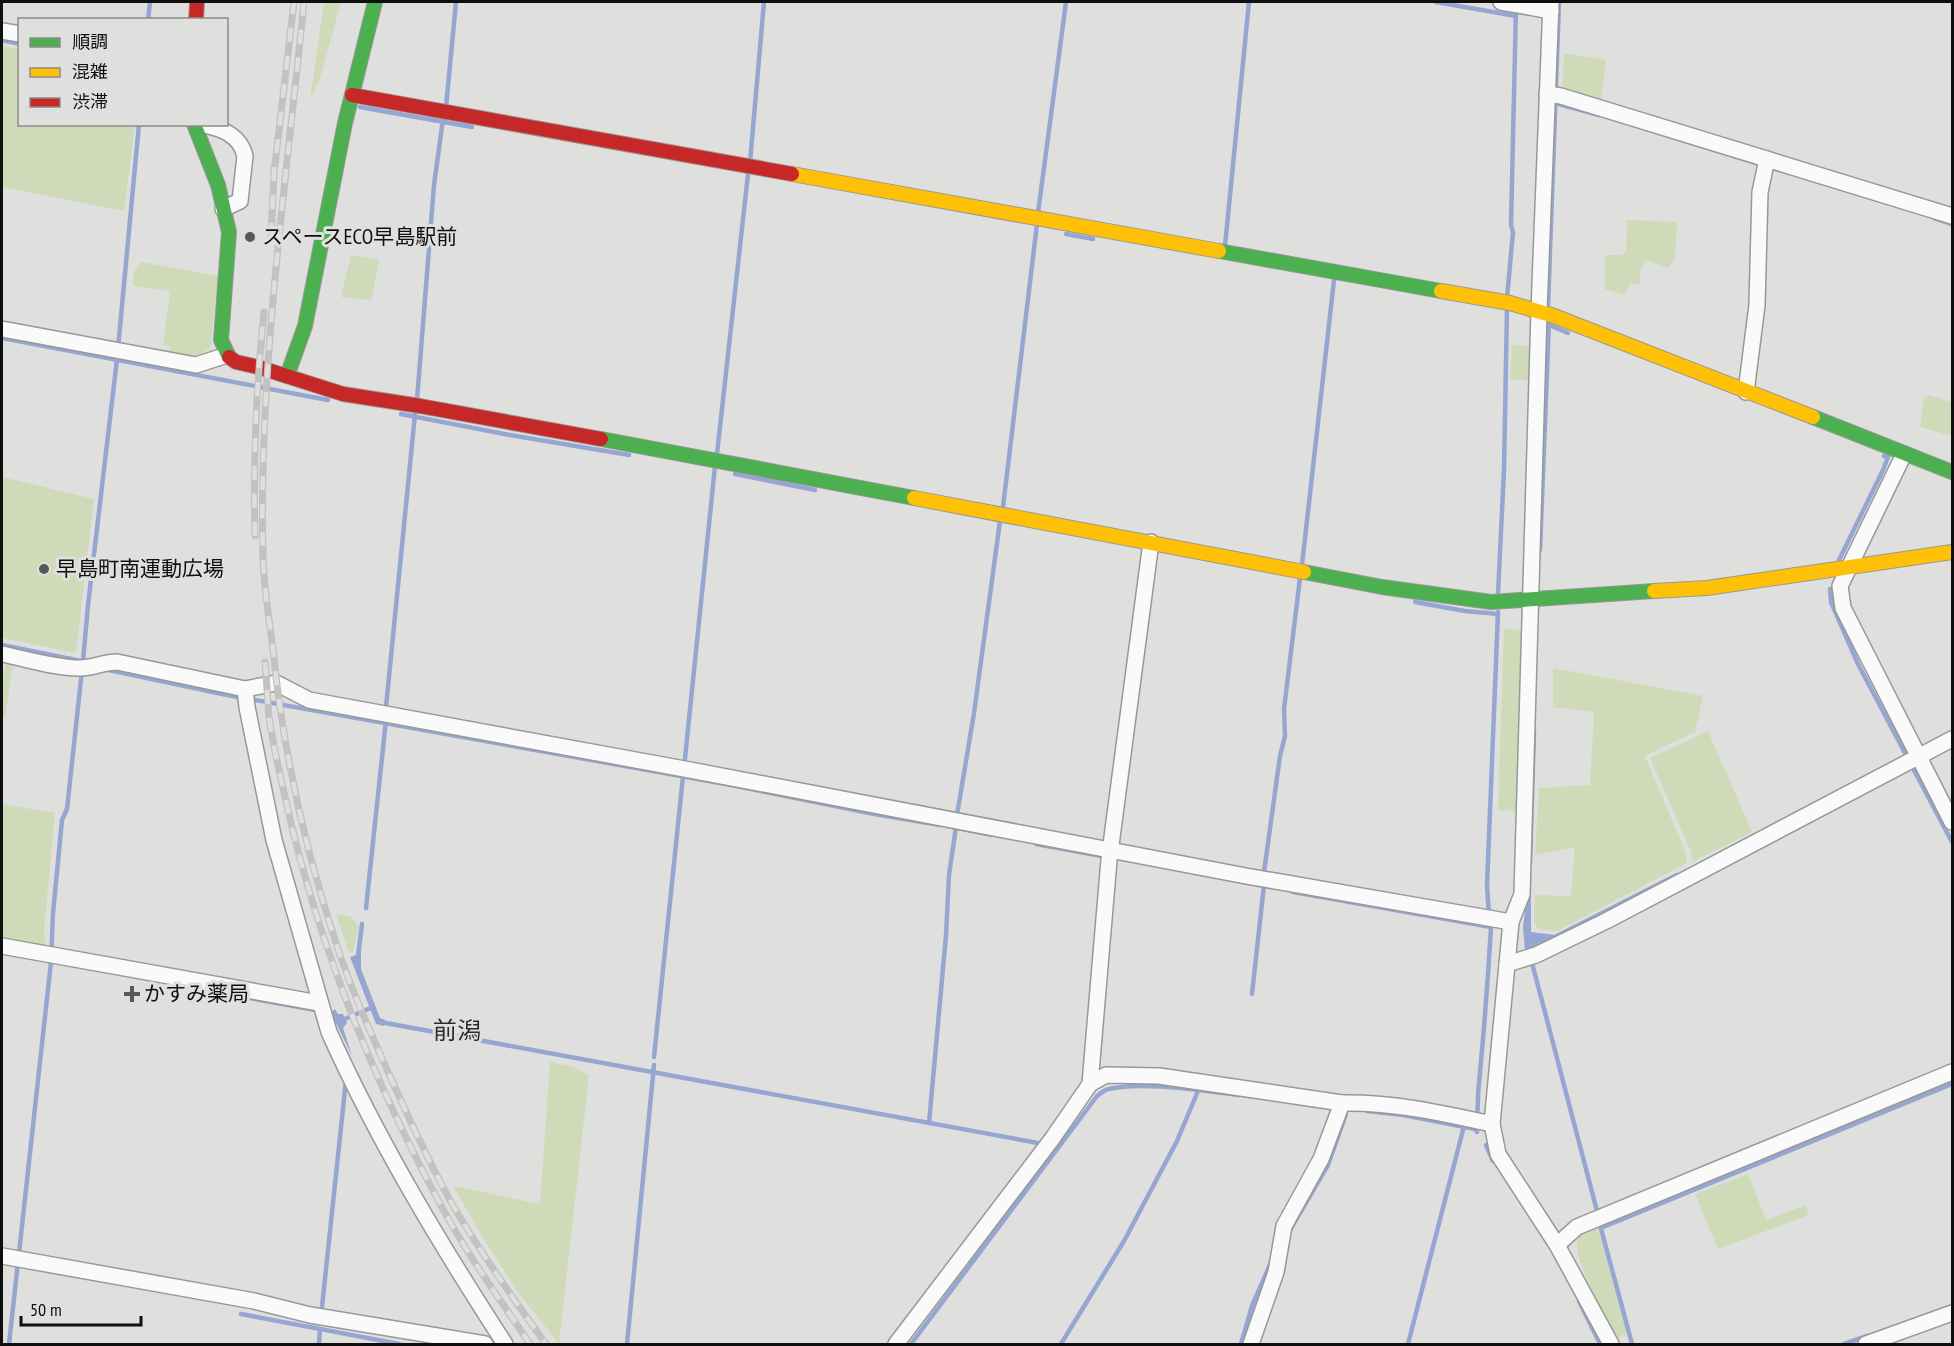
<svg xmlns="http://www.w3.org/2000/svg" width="1954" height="1346" font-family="'PT Sans Narrow','Noto Sans JP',sans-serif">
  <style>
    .green { fill: #cfdbb8 }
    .water { fill: #95a6d2 }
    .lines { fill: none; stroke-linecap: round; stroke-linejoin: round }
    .stream { stroke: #95a6d2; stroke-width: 4.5 }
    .street-casing { stroke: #989897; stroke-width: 18 }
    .fast-casing { stroke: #989897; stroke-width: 16 }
    .slow-casing { stroke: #989897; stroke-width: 16 }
    .jam-casing { stroke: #989897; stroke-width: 16 }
    .street { stroke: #fafafa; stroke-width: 15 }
    .fast { stroke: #4caf50; stroke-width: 14 }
    .slow { stroke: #ffc107; stroke-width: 14 }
    .jam { stroke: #c62828; stroke-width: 14 }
    .rail-casing { stroke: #c2c2c1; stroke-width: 7 }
    .rail { stroke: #dfe0dd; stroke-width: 4.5; stroke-dasharray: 14; stroke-linecap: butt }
    .poi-dot { fill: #585857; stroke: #dfe0dd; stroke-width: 2 }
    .labels { text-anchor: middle; stroke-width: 6; stroke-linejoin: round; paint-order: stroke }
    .poi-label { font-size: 21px; fill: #0f0f0e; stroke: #dfe0dd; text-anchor: start }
    .quarter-label { font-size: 24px; fill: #2b2c2a; stroke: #dfe0dd }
  </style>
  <rect width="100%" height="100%" fill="#dfdfde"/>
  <g class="green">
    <polygon points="324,2 341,2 320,78 310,100"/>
    <polygon points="2,46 19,49 20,124 135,125 124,211 2,187"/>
    <polygon points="1564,53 1606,60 1601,101 1562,90"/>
    <polygon points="1627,220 1677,222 1675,257 1669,268 1645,260 1640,273 1640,285 1630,283 1625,295 1605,289 1605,255 1623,255 1626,251"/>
    <polygon points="351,255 379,260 371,300 341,297"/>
    <path d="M141 262 218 276 211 346C199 360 186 354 169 352L170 346 163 345 170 291 133 286 134 272Z"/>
    <polygon points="1512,345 1534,346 1532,381 1510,379"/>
    <polygon points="1929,395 1952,402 1952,436 1920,427 1924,398"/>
    <polygon points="2,477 94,499 76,653 2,638"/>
    <polygon points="1504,629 1526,630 1519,811 1498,810"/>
    <polygon points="6,660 16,662 13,666 5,716 2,716 2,681"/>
    <polygon points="1553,668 1703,696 1695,732 1645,756 1686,853 1687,859 1685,864 1557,931 1542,930 1537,927 1534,921 1535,895 1571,896 1575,847 1535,855 1539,788 1590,785 1594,712 1553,707"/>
    <polygon points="1708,731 1752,832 1692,862 1691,852 1650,758"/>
    <polygon points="2,804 55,813 44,930 46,946 2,938"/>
    <polygon points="336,914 351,917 359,927 353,952 349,953"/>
    <polygon points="550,1062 571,1066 589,1075 559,1344 518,1292 485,1241 453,1186 540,1204"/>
    <polygon points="1748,1174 1766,1220 1805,1205 1809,1215 1718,1249 1695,1194"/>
    <path d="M1597 1225 1627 1333 1617 1339C1608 1321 1570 1255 1578 1239 1581 1232 1591 1229 1597 1225Z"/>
  </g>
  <g class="water">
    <polygon points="1527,893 1531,893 1531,932 1556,935 1558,939 1525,951 1523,927"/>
    <polygon points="357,950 361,951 361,969 380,1018 385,1020 384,1026 376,1024 350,957 356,955"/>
    <polygon points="335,1009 338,1014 343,1014 347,1023 343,1028 352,1056 333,1017 332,1012"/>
  </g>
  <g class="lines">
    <g class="stream">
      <polyline points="1436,2 1516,16"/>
      <polyline points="148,20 150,2"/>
      <polyline points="2,40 20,44"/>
      <polyline points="1555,103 1599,115"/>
      <polyline points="360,107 472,127"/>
      <polyline points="446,107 456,2"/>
      <polyline points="750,162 764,2"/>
      <polyline points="1038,213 1066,2"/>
      <polyline points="1934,218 1952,224"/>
      <polyline points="1066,234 1093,239"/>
      <polyline points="1225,246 1249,2"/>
      <polyline points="1507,298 1513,232 1511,225 1516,7"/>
      <polyline points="1548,307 1559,2"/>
      <polyline points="1549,325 1568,333"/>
      <polyline points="2,338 328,400"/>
      <polyline points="417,400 434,185 443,119"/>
      <polyline points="401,414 510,435 629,455"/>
      <polyline points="717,454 748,174"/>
      <polyline points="735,474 815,490"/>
      <polyline points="1003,507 1037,224"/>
      <polyline points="1540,550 1549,322"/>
      <polyline points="1839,560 1883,470 1888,457 1884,456"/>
      <polyline points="1302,565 1334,280"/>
      <polyline points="1830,589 1831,602 1858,664 1952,842"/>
      <polyline points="1498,594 1504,470 1507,309"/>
      <polyline points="1415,602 1465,611 1498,614"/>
      <polyline points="2,645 86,662"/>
      <polyline points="83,661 88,605 117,359 139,124"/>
      <polyline points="104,669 227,695 731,785 874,814 940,825"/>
      <polyline points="386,707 415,414"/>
      <polyline points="684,768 715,466"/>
      <polyline points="957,815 974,713 1000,521"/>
      <polyline points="948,826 992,835"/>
      <polyline points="1036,844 1107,857"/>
      <polyline points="1530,864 1534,731"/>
      <polyline points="1264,872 1280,756 1285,736 1284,709 1300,578"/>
      <path d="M1293 892 1491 927C1488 979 1484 1031 1479 1083 1477 1099 1479 1114 1475 1129L1477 1132"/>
      <polyline points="366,908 386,720"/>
      <polyline points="1489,915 1487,886 1498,612"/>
      <polyline points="1553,938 1677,875"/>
      <polyline points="358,956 362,924"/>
      <polyline points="1531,959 1597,1211"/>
      <polyline points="1252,994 1264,885"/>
      <polyline points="238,996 321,1011"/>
      <polyline points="342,1020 373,1007"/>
      <polyline points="380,1022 1038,1143"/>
      <polyline points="654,1057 683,776"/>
      <polyline points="1367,1111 1403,1115 1475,1129"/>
      <polyline points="929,1123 946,935 949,875 956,827"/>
      <polyline points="1486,1145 1493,1161"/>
      <polyline points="1600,1225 1632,1344"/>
      <polyline points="1601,1228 1952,1084"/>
      <polyline points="1290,1230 1328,1165 1346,1114"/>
      <polyline points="1579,1301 1600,1344"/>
      <polyline points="322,1307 346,1080"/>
      <polyline points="241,1314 399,1344"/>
      <polyline points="9,1344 51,962 53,913 62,820 67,809 82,670"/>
      <polyline points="319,1344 320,1329"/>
      <polyline points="627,1344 654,1065"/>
      <path d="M911 1344 1097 1096C1101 1093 1104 1090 1109 1089 1144 1081 1203 1091 1240 1095"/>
      <polyline points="1061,1344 1124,1241 1177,1141 1198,1091"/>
      <polyline points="1241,1344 1252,1306 1272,1260"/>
      <polyline points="1408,1344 1464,1126"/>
      <polyline points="1844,1344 1867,1336"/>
    </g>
    <defs>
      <g id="street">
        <polyline points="1501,2 1551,11"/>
        <polyline points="1551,2 1539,311 1522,894 1511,922 1492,1124 1498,1154 1557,1245 1611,1344"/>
        <polyline points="2,31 20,34"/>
        <polyline points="1547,94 1561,96 1952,216"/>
        <path d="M199 124C219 127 240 134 245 156L240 201 223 209"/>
        <polyline points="2,329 196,365 227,355"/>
        <polyline points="1746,392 1757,305 1760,192 1767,159"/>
        <polyline points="1904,454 1840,586 1843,608 1952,822"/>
        <path d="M2 654C27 659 54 668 80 668 93 668 104 662 117 662L245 689 276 683 309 700 690 770 1246 876 1511 922"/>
        <path d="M245 689 247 707 274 840 329 1032C378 1141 440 1244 505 1344"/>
        <polyline points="2,946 319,1003"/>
        <polyline points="1507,964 1536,955 1606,921 1952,739"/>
        <polyline points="1090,1084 1109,860 1151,542"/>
        <polyline points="1557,1245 1577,1227 1952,1072"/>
        <polyline points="2,1256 254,1301 310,1315 485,1344"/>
        <path d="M896 1344 1052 1139 1090 1084 1106 1075 1159 1076 1342 1103C1393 1102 1442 1113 1492 1124"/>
        <polyline points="1251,1344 1276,1272 1284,1226 1321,1159 1342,1103"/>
        <polyline points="1866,1344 1952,1313"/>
      </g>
      <g id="fast">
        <polyline points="194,124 218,185 229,232 221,340 229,357"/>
        <polyline points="1219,251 1441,291"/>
        <polyline points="287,376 305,326 345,123 375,2"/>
        <polyline points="1813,417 1952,472"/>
        <polyline points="601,439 914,498"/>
        <polyline points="1304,572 1382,587 1491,602 1654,591"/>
      </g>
      <g id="slow">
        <polyline points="792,174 1219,251"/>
        <polyline points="1441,291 1510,303 1554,316 1813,417"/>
        <polyline points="914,498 1304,572"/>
        <polyline points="1654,591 1707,588 1952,552"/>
      </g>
      <g id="jam">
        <polyline points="196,20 197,2"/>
        <polyline points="352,95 792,174"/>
        <polyline points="229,357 236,362 258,367 343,394 420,406 601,439"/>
      </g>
    </defs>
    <use href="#street" class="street-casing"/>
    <use href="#fast" class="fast-casing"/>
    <use href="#slow" class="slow-casing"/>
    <use href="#jam" class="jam-casing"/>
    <use href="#street" class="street"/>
    <use href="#fast" class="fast"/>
    <use href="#slow" class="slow"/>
    <use href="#jam" class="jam"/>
    <defs>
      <g id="rail">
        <path d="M304 2C286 186 258 372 263 558 264 588 269 619 273 649 283 752 306 854 339 952 354 997 374 1040 393 1083 412 1125 432 1169 455 1209 483 1256 514 1300 546 1344"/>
        <polyline points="271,237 274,173 294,2"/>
        <path d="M255 536C253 459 256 388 264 312"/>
        <path d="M265 662C267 680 267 698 269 716 273 747 281 779 288 810 320 950 375 1084 444 1211 469 1257 501 1301 530 1344"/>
      </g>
    </defs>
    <use href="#rail" class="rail-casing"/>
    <use href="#rail" class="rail"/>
  </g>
  <g class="poi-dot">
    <circle cx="250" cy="237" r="6"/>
    <circle cx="44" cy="569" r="6"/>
    <path d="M129 985h6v6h6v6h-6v6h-6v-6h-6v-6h6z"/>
  </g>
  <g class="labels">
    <g class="poi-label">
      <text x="262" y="244">スペースECO早島駅前</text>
      <text x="56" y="576">早島町南運動広場</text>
      <text x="144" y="1001">かすみ薬局</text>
    </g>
    <g class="quarter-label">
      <text x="457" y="1039">前潟</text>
    </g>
  </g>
  <rect width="1954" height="1346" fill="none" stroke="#0f0f0e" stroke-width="6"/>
  <rect x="18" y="18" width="210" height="108" fill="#dfe0dd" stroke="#8c8c8a" stroke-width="1.5"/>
  <rect x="30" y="38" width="30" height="9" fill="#4caf50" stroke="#8c8c8a" stroke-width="1.5"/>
  <text x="72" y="48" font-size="18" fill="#0f0f0e">順調</text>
  <rect x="30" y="68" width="30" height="9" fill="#ffc107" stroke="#8c8c8a" stroke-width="1.5"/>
  <text x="72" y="78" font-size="18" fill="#0f0f0e">混雑</text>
  <rect x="30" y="98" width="30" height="9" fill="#c62828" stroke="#8c8c8a" stroke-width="1.5"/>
  <text x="72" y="108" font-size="18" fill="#0f0f0e">渋滞</text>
  <path d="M21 1316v9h120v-9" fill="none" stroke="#0f0f0e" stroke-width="3"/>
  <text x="30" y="1316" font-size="18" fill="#0f0f0e" stroke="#dfe0dd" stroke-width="4.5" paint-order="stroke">50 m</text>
</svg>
